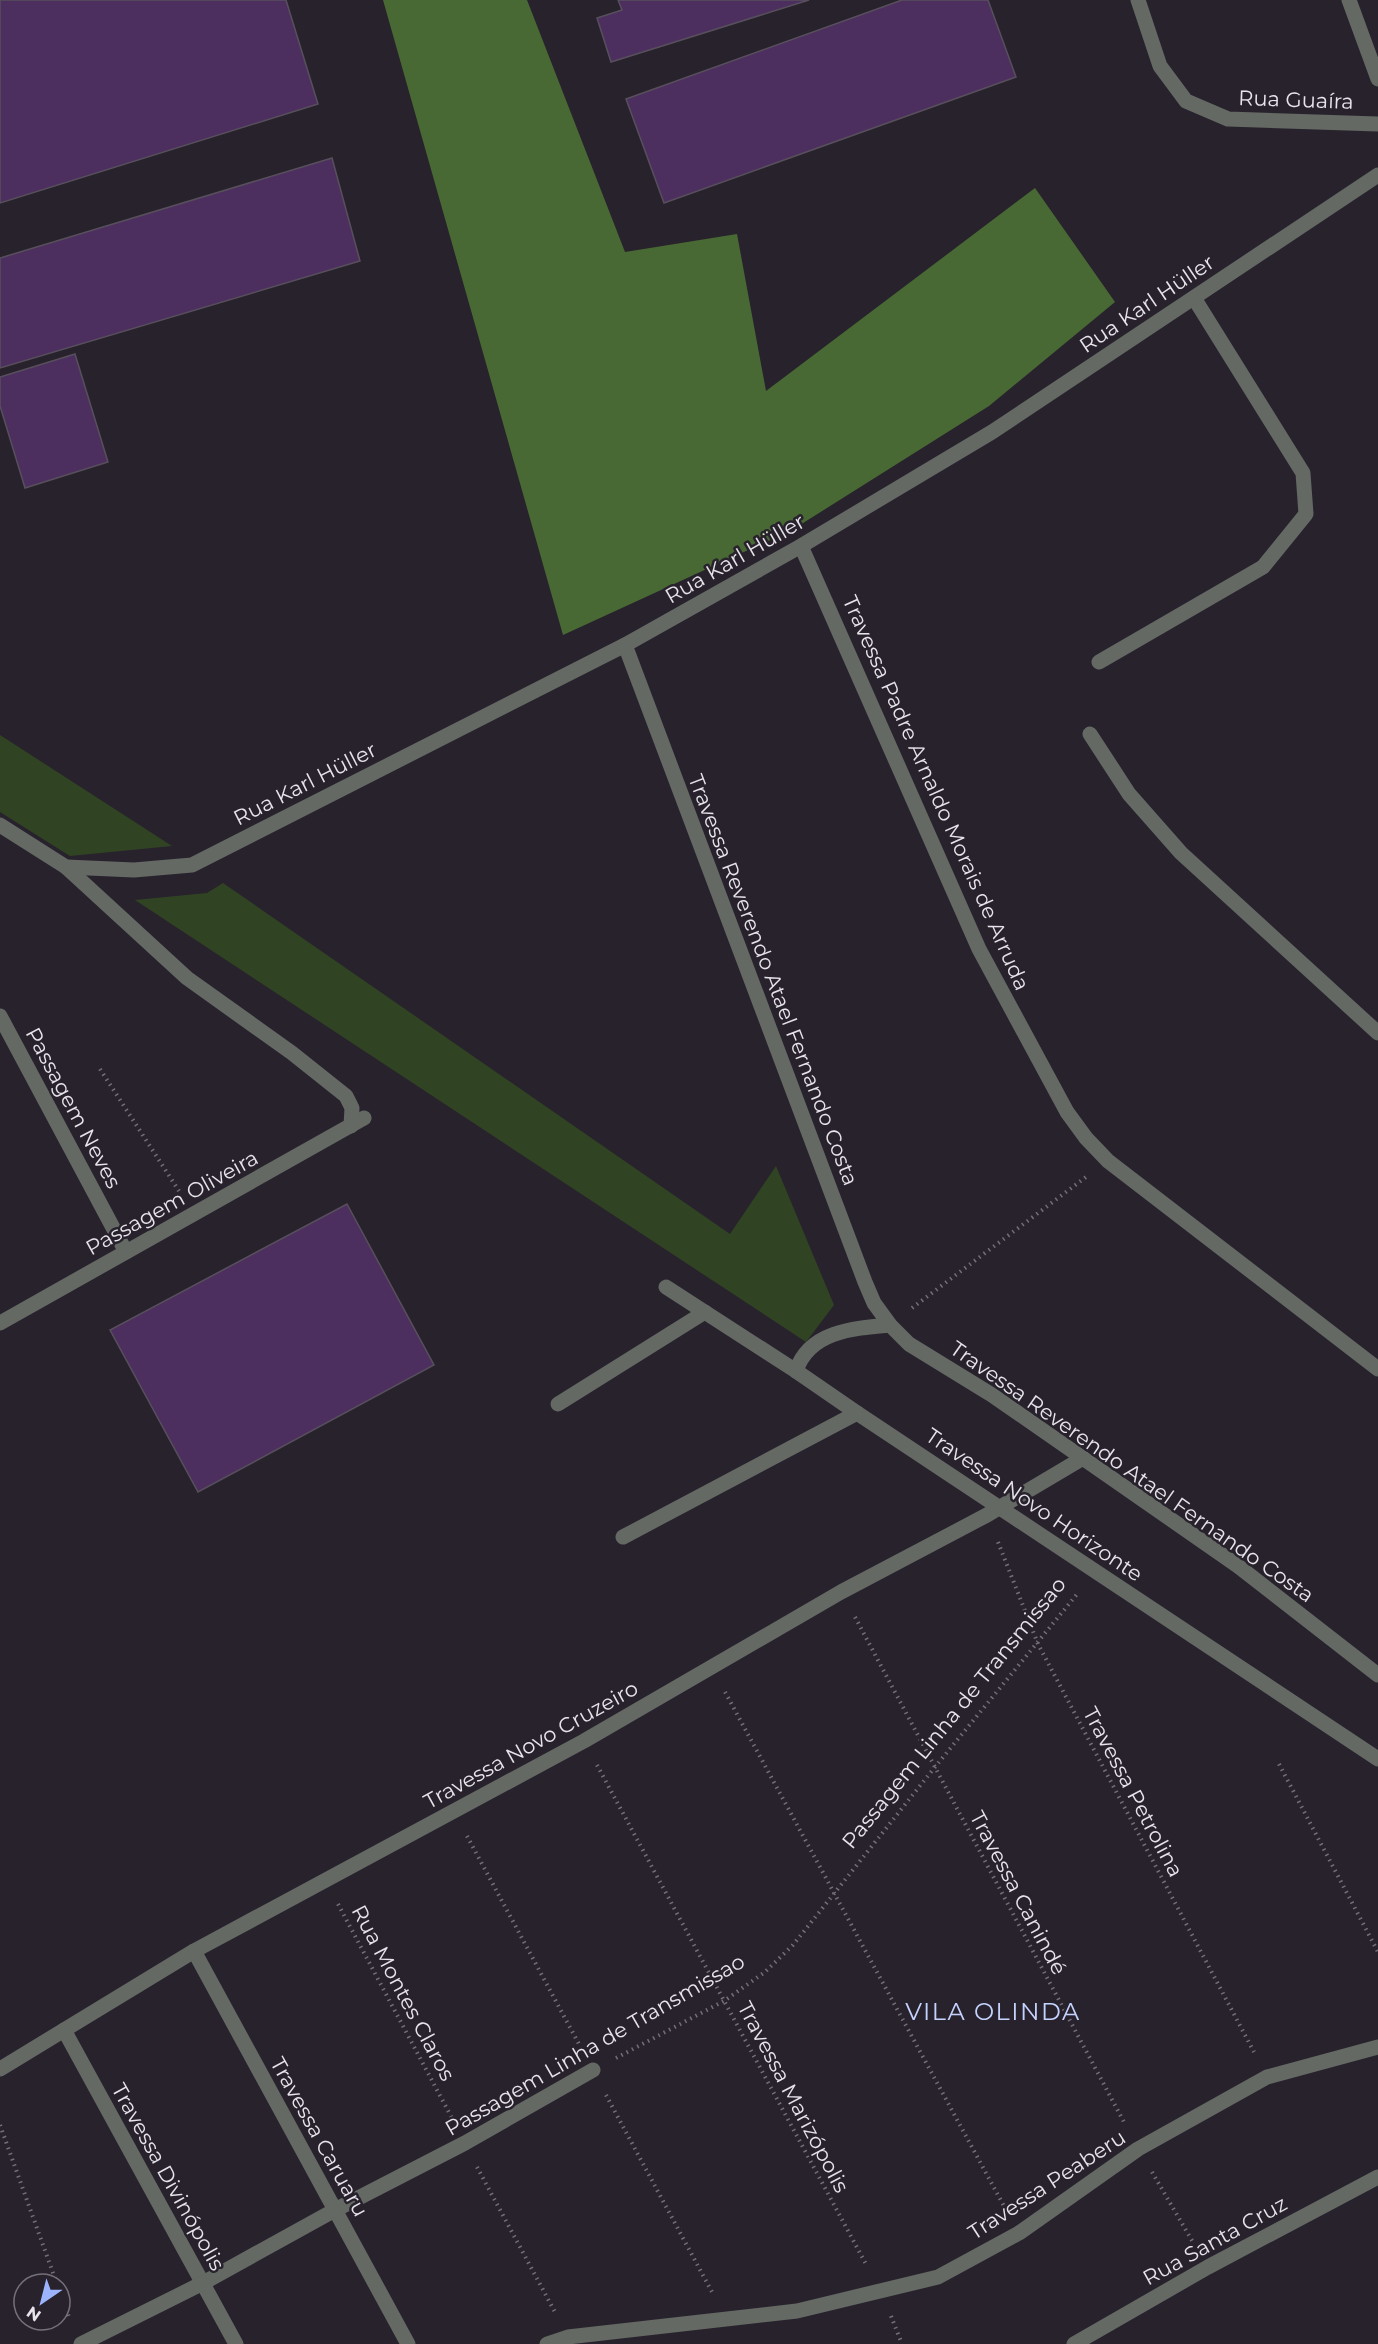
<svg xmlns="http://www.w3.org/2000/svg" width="1378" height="2344" font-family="Montserrat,sans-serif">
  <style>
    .green { fill: #304423 }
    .forest { fill: #496934 }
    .building { fill: #4d2f5f; stroke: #57505c; stroke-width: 1.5 }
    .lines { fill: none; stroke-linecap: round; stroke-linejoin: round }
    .path { stroke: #736e77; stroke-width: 4; stroke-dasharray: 1.5 4.5; stroke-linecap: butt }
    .lane { stroke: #646964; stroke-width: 15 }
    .street { stroke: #646964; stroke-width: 15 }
    .labels { text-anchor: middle; stroke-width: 5; stroke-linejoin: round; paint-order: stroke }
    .street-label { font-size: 21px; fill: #e8e4eb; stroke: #28222d }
    .quarter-label { font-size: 24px; letter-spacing: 1.5px; fill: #c4d3fd; stroke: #28222d }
  </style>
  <rect width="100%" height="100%" fill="#28222d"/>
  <g class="green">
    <polygon points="0,735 172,846 70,856 0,812"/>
    <polygon points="223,883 730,1234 776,1166 834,1305 806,1342 135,900 207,893"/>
  </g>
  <polygon class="forest" points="383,0 527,0 625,252 737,234 766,391 1035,188 1115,302 989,406 792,530 563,635"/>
  <g class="building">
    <polygon points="0,0 286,0 318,104 0,203"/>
    <polygon points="618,0 809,0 611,62 597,18 622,10"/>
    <polygon points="902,0 988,0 1016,77 664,203 626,99"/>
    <polygon points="332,158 360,261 0,368 0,258"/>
    <polygon points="75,354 108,462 25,488 0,406 0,377"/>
    <polygon points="347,1204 434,1365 198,1492 110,1330"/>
  </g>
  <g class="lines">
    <g class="path">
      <polyline points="100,1069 179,1191"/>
      <polyline points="912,1308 1086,1177"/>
      <polyline points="998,1542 1038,1644 1254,2052"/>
      <polyline points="855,1617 1125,2124"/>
      <polyline points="725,1692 1005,2208"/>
      <polyline points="1279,1764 1378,1952"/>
      <polyline points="597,1765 867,2266"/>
      <polyline points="467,1836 580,2046"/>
      <polyline points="338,1904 453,2120"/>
      <polyline points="616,2058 724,2001 765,1972 793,1945 935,1767 1078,1593"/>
      <polyline points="606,2095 712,2292"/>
      <polyline points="0,2125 57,2284"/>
      <polyline points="477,2167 556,2314"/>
      <polyline points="1152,2172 1194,2244"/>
      <polyline points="60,2292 70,2320"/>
      <polyline points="891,2316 902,2344"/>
    </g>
    <g class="lane">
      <polyline points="801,546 979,949 1067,1112 1086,1138 1108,1161 1378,1369"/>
      <polyline points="625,645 865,1282 874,1303 890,1325 909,1344 992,1395 1238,1566 1378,1675"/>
      <polyline points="1099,662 1263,567 1306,514 1303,473 1194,298"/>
      <polyline points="1090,734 1129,794 1181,853 1378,1033"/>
      <polyline points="0,1016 126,1252"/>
      <polyline points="666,1287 796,1371 857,1413 1378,1759"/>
      <polyline points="0,1323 364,1118"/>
      <path d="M796 1371C809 1331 854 1328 890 1325"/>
      <polyline points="558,1404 705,1312"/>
      <polyline points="623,1537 857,1413"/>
      <polyline points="194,1951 408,2344"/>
      <polyline points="64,2030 236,2344"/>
      <polyline points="0,2069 194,1951 584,1741 841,1592 987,1515 1083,1458"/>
      <polyline points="81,2344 203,2283 335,2210 465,2143 593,2070"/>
    </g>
    <g class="street">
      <polyline points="1138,0 1160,66 1186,101 1228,119 1378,124"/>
      <polyline points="1349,0 1378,79"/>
      <polyline points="0,825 66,867 187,978 292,1053 346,1096 352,1108 351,1126"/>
      <polyline points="66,867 134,870 192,865 625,645 801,546 992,432 1378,175"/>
      <polyline points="547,2344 568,2337 797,2311 938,2277 1019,2233 1138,2149 1267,2077 1378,2047"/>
      <polyline points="1074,2344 1208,2267 1378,2177"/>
    </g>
  </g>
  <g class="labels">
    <g class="street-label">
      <text transform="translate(1296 100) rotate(2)" y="7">Rua Guaíra</text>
      <text transform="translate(1147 304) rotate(-34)" y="7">Rua Karl Hüller</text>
      <text transform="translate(735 559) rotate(-30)" y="7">Rua Karl Hüller</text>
      <text transform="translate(305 784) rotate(-27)" y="7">Rua Karl Hüller</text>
      <text transform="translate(936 793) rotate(66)" y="7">Travessa Padre Arnaldo Morais de Arruda</text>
      <text transform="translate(773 980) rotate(69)" y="7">Travessa Reverendo Atael Fernando Costa</text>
      <text transform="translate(73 1108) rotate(62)" y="7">Passagem Neves</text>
      <text transform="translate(172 1203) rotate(-29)" y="7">Passagem Oliveira</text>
      <text transform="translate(1132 1472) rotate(35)" y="7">Travessa Reverendo Atael Fernando Costa</text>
      <text transform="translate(1034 1505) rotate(34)" y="7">Travessa Novo Horizonte</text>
      <text transform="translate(954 1713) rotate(-51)" y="7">Passagem Linha de Transmissao</text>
      <text transform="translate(531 1745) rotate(-29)" y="7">Travessa Novo Cruzeiro</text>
      <text transform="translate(1133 1792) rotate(62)" y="7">Travessa Petrolina</text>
      <text transform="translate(1018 1893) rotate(62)" y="7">Travessa Canindé</text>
      <text transform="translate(403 1993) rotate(62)" y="7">Rua Montes Claros</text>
      <text transform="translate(595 2045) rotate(-30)" y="7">Passagem Linha de Transmissao</text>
      <text transform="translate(793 2097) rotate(62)" y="7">Travessa Marizópolis</text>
      <text transform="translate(319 2137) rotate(61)" y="7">Travessa Caruaru</text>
      <text transform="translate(168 2177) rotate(61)" y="7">Travessa Divinópolis</text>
      <text transform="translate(1047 2185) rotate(-33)" y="7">Travessa Peaberu</text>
      <text transform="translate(1215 2241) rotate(-29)" y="7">Rua Santa Cruz</text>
    </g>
    <g class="quarter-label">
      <text x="993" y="2020">VILA OLINDA</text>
    </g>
  </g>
  <g transform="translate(42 2302) rotate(215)"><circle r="28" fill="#28222d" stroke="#757079" stroke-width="1.5"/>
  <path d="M0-4.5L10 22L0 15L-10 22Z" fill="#9bb4fd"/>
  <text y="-9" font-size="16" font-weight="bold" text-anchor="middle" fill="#e8e4eb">N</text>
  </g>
</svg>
